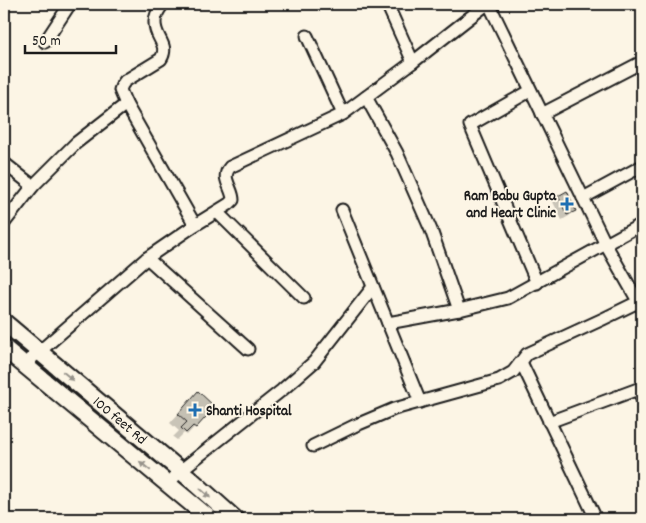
<svg xmlns="http://www.w3.org/2000/svg" width="646" height="523" font-family="Dekko,sans-serif">
  <style>
    .shadow { fill: #0003 }
    .building { fill: #c4c0b3; stroke: #1c1c1c }
    .lines { fill: none; stroke-linecap: round; stroke-linejoin: round }
    .minor-casing { stroke: #1c1c1c; stroke-width: 15 }
    .secondary-casing { stroke: #1c1c1c; stroke-width: 20 }
    .minor { stroke: #fcf5e5; stroke-width: 11 }
    .secondary { stroke: #fcf5e5; stroke-width: 16 }
    .oneway { fill: #97938b }
    .poi-dot { fill: #1f6fb2; stroke: #fcf5e5; stroke-width: 2 }
    .labels { text-anchor: middle; stroke-width: 4; stroke-linejoin: round; paint-order: stroke }
    .poi-label { font-size: 15px; font-weight: bold; fill: #1c1c1c; stroke: #fcf5e5; text-anchor: end }
    .street-label { font-size: 15px; fill: #1c1c1c; stroke: #fcf5e5 }
  </style>
  <rect width="100%" height="100%" fill="#fcf5e5"/>
  <filter id="ink" filterUnits="userSpaceOnUse"><feTurbulence type="fractalNoise" baseFrequency=".02" numOctaves="2"/><feDisplacementMap in="SourceGraphic" scale="10" xChannelSelector="R" yChannelSelector="G"/><feConvolveMatrix kernelMatrix="1 2 1 2 8 2 1 2 1" color-interpolation-filters="sRGB"/></filter>
  <g filter="url(#ink)">
    <g class="shadow">
      <polygon points="559,197 574,211 569,216 562,220 553,202"/>
      <polygon points="190,401 213,407 187,435 184,433 177,440 173,437 179,431 170,423"/>
    </g>
    <g class="building">
      <polygon points="567,191 576,211 567,215 558,196"/>
      <polygon points="198,391 215,407 196,428 193,426 186,433 181,428 187,422 178,414"/>
    </g>
    <g class="lines">
      <defs>
        <g id="minor">
          <polyline points="387,4 413,62"/>
          <polyline points="489,4 606,245 642,308"/>
          <polyline points="307,36 343,114"/>
          <polyline points="45,42 70,4"/>
          <polyline points="530,91 470,125 537,283"/>
          <polyline points="366,97 397,153 431,230 459,310"/>
          <path d="M126 104 120 90 122 85 125 81 161 59C170 44 154 38 155 22 155 15 159 9 163 4"/>
          <polyline points="542,114 642,62"/>
          <polyline points="4,163 33,186"/>
          <polyline points="583,198 642,166"/>
          <polyline points="342,210 420,402"/>
          <polyline points="217,212 304,298"/>
          <polyline points="4,223 33,186 76,143 126,104 195,225"/>
          <polyline points="147,258 248,349"/>
          <polyline points="388,323 459,310 508,298 642,224"/>
          <polyline points="521,362 596,519"/>
          <path d="M24 365 147 258 195 225 229 204 233 200C233 188 220 178 230 167L343 114 413 62 487 4"/>
          <polyline points="549,422 638,389 642,399"/>
          <polyline points="313,446 354,426 394,409 499,380 513,372 527,354 603,319 642,300"/>
          <polyline points="168,484 180,471 282,390 314,362 373,287"/>
        </g>
        <g id="secondary">
          <path id="s1" d="M4 322 188 477 235 519"/>
          <polyline points="4,348 210,519"/>
        </g>
      </defs>
      <use href="#minor" class="minor-casing"/>
      <use href="#secondary" class="secondary-casing"/>
      <use href="#minor" class="minor"/>
      <use href="#secondary" class="secondary"/>
    </g>
    <defs><path id="oneway-solid" d="M-6-.8H1V-3.2L6.5 0L1 3.2V.8H-6Z" transform="scale(1.25)"/></defs>
    <g class="oneway">
      <use href="#oneway-solid" transform="translate(68 376) rotate(40)"/>
      <use href="#oneway-solid" transform="translate(145 466) rotate(-140)"/>
      <use href="#oneway-solid" transform="translate(205 493) rotate(42)"/>
    </g>
  </g>
  <g class="poi-dot">
    <path d="M564.5 196.5h5v5h5v5h-5v5h-5v-5h-5v-5h5z"/>
    <path d="M192.5 402.5h5v5h5v5h-5v5h-5v-5h-5v-5h5z"/>
  </g>
  <g class="labels">
    <g class="poi-label">
      <text x="556" y="200">Ram Babu Gupta<tspan x="556" dy="17">and Heart Clinic</tspan></text>
      <text x="206" y="415" text-anchor="start">Shanti Hospital</text>
    </g>
    <g class="street-label">
      <text dy="5" stroke="none"><textPath href="#s1" startOffset="152">100 feet Rd</textPath></text>
    </g>
  </g>
  <rect width="646" height="523" fill="none" stroke="#fcf5e5" stroke-width="20"/>
  <rect x="10" y="10" width="626" height="503" fill="none" stroke="#1c1c1c" stroke-width="2" filter="url(#ink)"/>
  <path d="M25 45v8h91v-8" fill="none" stroke="#1c1c1c" stroke-width="2.5"/>
  <text x="32" y="45" font-size="15" fill="#1c1c1c" stroke="#fcf5e5" stroke-width="4" paint-order="stroke">50 m</text>
</svg>
